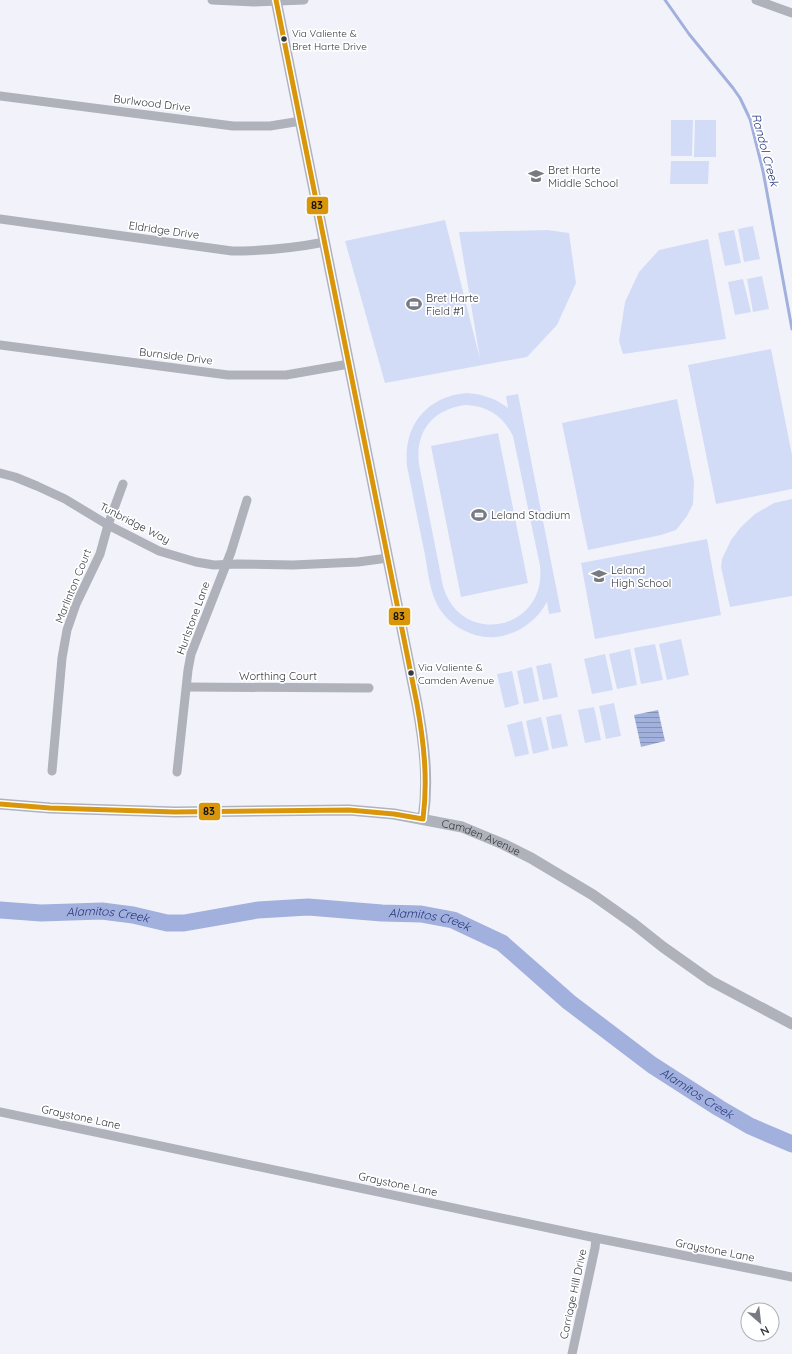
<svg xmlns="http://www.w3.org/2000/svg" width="792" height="1354" font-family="Quicksand,sans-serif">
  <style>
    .pitch { fill: #d3dcf7; fill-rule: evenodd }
    .water { fill: url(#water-rules) }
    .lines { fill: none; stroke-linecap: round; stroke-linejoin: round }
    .stream { stroke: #a2b0dd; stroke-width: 3 }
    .river { stroke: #a2b0dd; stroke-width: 17 }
    .minor { stroke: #afb2bb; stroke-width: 9 }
    .tertiary { stroke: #afb2bb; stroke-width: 11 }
    .bus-1-casing { stroke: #fff; stroke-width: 8 }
    .bus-1 { stroke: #da960a; stroke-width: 5 }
    .bus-dot { fill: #363940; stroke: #fff; stroke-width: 1.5 }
    .labels { text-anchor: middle; stroke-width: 3.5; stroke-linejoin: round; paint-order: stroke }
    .bus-label { font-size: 10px; fill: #363940; stroke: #fff; text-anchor: start }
    .street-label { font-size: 11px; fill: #363940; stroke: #fff }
    .poi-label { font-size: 11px; fill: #363940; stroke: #fff; text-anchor: start }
    .water-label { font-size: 12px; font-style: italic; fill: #25357d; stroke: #fff }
    .line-badge { stroke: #fff; stroke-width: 1.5 }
    .pale-badge-label { font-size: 11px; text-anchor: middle; font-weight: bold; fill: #111 }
  </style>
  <defs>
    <pattern id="water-rules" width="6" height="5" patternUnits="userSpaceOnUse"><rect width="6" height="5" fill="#a2b0dd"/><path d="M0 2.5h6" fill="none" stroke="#8590b5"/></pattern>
  </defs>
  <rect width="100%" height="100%" fill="#f2f3fa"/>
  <g class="pitch">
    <polygon points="671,120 693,120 692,156 671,156"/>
    <polygon points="695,120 716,120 716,157 694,157"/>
    <polygon points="671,161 709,161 708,184 670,184"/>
    <polygon points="445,220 480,359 459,232 547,230 569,233 576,283 557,325 527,357 385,383 345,241"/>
    <polygon points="753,226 760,259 744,262 738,229"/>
    <polygon points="734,230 741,263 725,266 718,233"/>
    <polygon points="708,239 726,339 623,354 619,341 625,302 639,272 659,250"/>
    <polygon points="762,276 769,309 753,312 747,279"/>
    <polygon points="743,279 751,312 735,315 728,282"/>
    <polygon points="771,349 792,455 792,489 716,504 688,365"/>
    <path d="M466 393C482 394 495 398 508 408L506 396 518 394 561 612 549 614 547 602C536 622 518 634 496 637 474 639 451 627 439 608 430 593 428 573 425 555 419 526 413 496 407 466 403 426 426 397 466 393ZM466 405C488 406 503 416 513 436L540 566C547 631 461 648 443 586L419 464C415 431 433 409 466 405Z"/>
    <polygon points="677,399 694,481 693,504 687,516 676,530 661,535 588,550 562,423"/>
    <polygon points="498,433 528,583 461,597 431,446"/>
    <polygon points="792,499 792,596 730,607 721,567 722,559 731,540 741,527 755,514 774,503"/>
    <polygon points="707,539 721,615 595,639 581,563"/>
    <polygon points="681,639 689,675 667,680 659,644"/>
    <polygon points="655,644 663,680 641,684 634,648"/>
    <polygon points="630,649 637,685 617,689 609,654"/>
    <polygon points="605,654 613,690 592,694 584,659"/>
    <polygon points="551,663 558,697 543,700 536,666"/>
    <polygon points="532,667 539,701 524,704 517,671"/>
    <polygon points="512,671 519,704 505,708 497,674"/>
    <polygon points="614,703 621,736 606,739 599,706"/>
    <polygon points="594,707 601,740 585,743 578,710"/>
    <polygon points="561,714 568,746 552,749 546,717"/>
    <polygon points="541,717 549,750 533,754 526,721"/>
    <polygon points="522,721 529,754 515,757 507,725"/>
  </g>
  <polygon class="water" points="658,710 665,741 641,747 634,715"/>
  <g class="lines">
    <polyline class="stream" points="665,0 689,34 733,88 740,98 750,119 763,171 792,329"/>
    <path class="river" id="s1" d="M0 910 41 913 102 911 133 915 167 923H184L258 910 308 907 382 913 421 914 453 920 502 943 569 1002 652 1065 719 1108 750 1126 792 1144"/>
    <g class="minor">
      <polyline points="212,0 254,2 304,0"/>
      <polyline points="756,0 792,13"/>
      <polyline points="0,96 233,126 270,126 301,121"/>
      <path d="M0 219 232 251C263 251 294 248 325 242"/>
      <polyline points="0,345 228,375 286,375 349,364"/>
      <polyline points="0,473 15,477 37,486 65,499 108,525 159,551 196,562 214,565 238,564 293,565 358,562 388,558"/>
      <polyline points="187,687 369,688"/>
      <polyline points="52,771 62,658 67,630 76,604 100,554 108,525 123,484"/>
      <polyline points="177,772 188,670 191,654 231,552 247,500"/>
      <polyline points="0,1112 596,1238 792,1277"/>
      <polyline points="572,1354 595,1248 596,1238"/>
    </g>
    <g class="tertiary">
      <path d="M276 0 417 704C424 742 429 780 423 819"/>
      <path id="s2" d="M0 804 50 808 175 812 349 810 394 814 462 827 503 844 531 858 593 895 634 924 663 947 711 981 792 1024"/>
    </g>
    <defs>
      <path id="bus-1" d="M0 804 50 808 175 812 349 810 394 814 423 819C428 780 424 743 417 704L276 0"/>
    </defs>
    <use href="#bus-1" class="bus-1-casing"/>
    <use href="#bus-1" class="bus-1"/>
  </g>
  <defs>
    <symbol id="school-bare" viewBox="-9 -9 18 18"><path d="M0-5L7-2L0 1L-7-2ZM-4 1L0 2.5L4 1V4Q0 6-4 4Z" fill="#787a81" stroke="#fff" stroke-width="2.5" paint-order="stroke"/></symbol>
    <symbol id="stadium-bare" viewBox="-9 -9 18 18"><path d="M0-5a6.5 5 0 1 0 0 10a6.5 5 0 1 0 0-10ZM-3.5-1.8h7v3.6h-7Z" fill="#787a81" stroke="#fff" stroke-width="2.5" paint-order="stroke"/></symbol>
  </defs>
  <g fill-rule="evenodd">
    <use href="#school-bare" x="525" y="165" width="22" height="22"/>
    <use href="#stadium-bare" x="403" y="293" width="22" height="22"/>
    <use href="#stadium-bare" x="468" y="504" width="22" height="22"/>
    <use href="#school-bare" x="588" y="565" width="22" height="22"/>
  </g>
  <g class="bus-dot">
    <circle cx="284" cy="39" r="3.5"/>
    <circle cx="411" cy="673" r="3.5"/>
  </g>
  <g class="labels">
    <g class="bus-label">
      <text x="292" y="37">Via Valiente &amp;<tspan x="292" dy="13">Bret Harte Drive</tspan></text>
      <text x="418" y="671">Via Valiente &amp;<tspan x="418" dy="13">Camden Avenue</tspan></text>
    </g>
    <g class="street-label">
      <text transform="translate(152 103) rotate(7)" y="4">Burlwood Drive</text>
      <text transform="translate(164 230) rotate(8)" y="4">Eldridge Drive</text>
      <text transform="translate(176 356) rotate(7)" y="4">Burnside Drive</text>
      <text transform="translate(135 523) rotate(27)" y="4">Tunbridge Way</text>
      <text transform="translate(73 586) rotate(-68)" y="4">Marlinton Court</text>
      <text transform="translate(193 618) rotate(-70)" y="4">Hurlstone Lane</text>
      <text x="278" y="680">Worthing Court</text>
      <text dy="4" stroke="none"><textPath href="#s2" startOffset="485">Camden Avenue</textPath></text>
      <text transform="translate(81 1117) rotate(12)" y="4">Graystone Lane</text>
      <text transform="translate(398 1184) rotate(12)" y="4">Graystone Lane</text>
      <text transform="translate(715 1250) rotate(11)" y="4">Graystone Lane</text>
      <text transform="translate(573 1294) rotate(-78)" y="4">Carriage Hill Drive</text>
    </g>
    <g class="poi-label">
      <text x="548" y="174">Bret Harte<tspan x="548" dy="13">Middle School</tspan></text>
      <text x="426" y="302">Bret Harte<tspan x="426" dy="13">Field #1</tspan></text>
      <text x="491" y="519">Leland Stadium</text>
      <text x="611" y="574">Leland<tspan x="611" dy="13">High School</tspan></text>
    </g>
    <g class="water-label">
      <text transform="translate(765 150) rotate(75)" y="4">Randol Creek</text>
      <text dy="4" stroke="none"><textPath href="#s1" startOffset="108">Alamitos Creek</textPath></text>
      <text dy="4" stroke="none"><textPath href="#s1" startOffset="433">Alamitos Creek</textPath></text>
      <text dy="4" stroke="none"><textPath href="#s1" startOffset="757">Alamitos Creek</textPath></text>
    </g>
  </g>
  <g class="line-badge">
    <rect x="306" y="196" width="23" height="19" rx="4" fill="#da960a"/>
    <rect x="388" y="607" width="23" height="19" rx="4" fill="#da960a"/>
    <rect x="198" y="802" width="23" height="19" rx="4" fill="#da960a"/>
  </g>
  <g class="pale-badge-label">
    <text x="317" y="209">83</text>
    <text x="399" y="620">83</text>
    <text x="209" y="815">83</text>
  </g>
  <g transform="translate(760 1322) rotate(152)"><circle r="19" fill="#ffffff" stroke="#afb0b3"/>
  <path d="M0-3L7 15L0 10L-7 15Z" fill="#787a81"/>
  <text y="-6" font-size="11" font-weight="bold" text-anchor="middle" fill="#363940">N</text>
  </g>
</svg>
